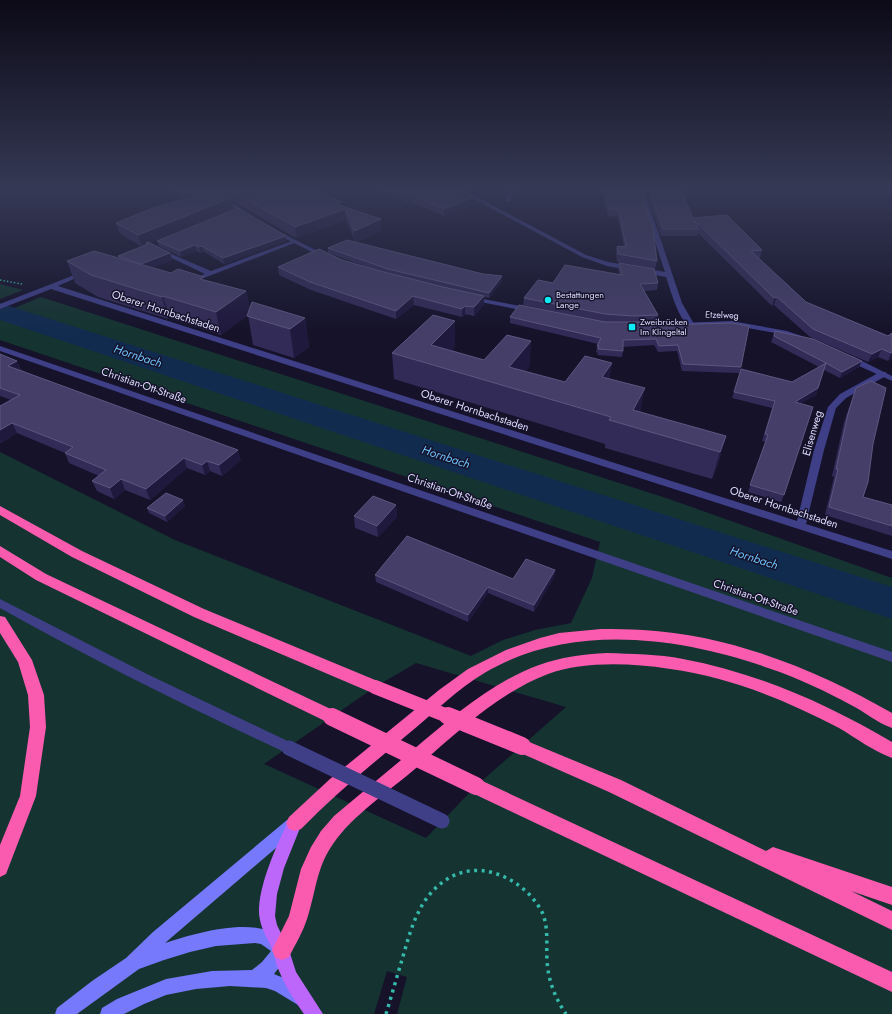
<svg xmlns="http://www.w3.org/2000/svg" width="892" height="1014" font-family="Jost,sans-serif">
  <style>
    .green { fill: #153431; fill-rule: evenodd }
    .lines { fill: none; stroke-linecap: round; stroke-linejoin: round }
    .river { fill: #112b4f; fill-rule: evenodd }
    .path-far1 { stroke: #35b9ab; stroke-width: 1.5; stroke-dasharray: 1.5 2; stroke-linecap: butt }
    .path { stroke: #35b9ab; stroke-width: 3.5; stroke-dasharray: 3 4.5; stroke-linecap: butt }
    .service { fill: #3e3f87; fill-rule: evenodd }
    .minor { fill: #3e3f87; fill-rule: evenodd }
    .tertiary { fill: #3e3f87; fill-rule: evenodd }
    .secondary { fill: #7679fb; fill-rule: evenodd }
    .primary { fill: #bc67fa; fill-rule: evenodd }
    .motorway { fill: #fa5baf; fill-rule: evenodd }
    .service-bridge { stroke: #3e3f87; stroke-width: 15 }
    .motorway-bridge-far1 { stroke: #fa5baf; stroke-width: 14 }
    .motorway-bridge { stroke: #fa5baf; stroke-width: 18 }
    .wall { fill: #322b57; fill-rule: evenodd }
    .shaded-wall { fill: #1f193d }
    .building { fill: #443e69; stroke: #5c5780 }
    .poi-dot { fill: #0eebf7; stroke: #15122a; stroke-width: 1.5 }
    .labels { text-anchor: middle; stroke-width: 3; stroke-linejoin: round; paint-order: stroke }
    .far-poi-label { font-size: 9px; fill: #dedcfe; stroke: #15122a; text-anchor: start }
    .far-street-label { font-size: 9px; fill: #dedcfe; stroke: #15122a }
    .street-label { font-size: 11px; fill: #dedcfe; stroke: #15122a }
    .water-label { font-size: 12px; font-style: italic; fill: #6dc0fa; stroke: #15122a }
  </style>
  <rect width="100%" height="100%" fill="#15122a"/>
  <g class="green">
    <polygon points="0,284 23,290 0,299"/>
    <path d="M41 297 669 499 892 578V1014H397L407 977 387 971 374 1014H0V452L175 540 471 656 503 640 535 630 571 623 592 578 600 542 0 340V314ZM416 663 566 707 476 786 426 838 264 764 375 687Z"/>
  </g>
  <g class="lines">
    <polygon class="river" points="0,303 892,587 892,619 0,320"/>
    <polyline class="path-far1" points="0,280 22,284"/>
    <path class="path" d="M386 1014C392 994 398 973 404 953 408 939 412 925 418 913 432 883 461 863 494 873 514 879 532 893 542 912 549 928 546 944 547 960 548 980 555 998 566 1014"/>
    <g class="service">
      <polygon points="292,241 297,242 191,283 189,282 189,280 205,274 157,251 162,250 211,271"/>
      <path d="M0 599 147 674 294 744 296 748 294 752 289 754 284 752C188 707 93 660 0 608Z"/>
    </g>
    <g class="minor">
      <path d="M457 190H464L586 255 608 262 665 272 638 190H644L682 303 694 324 690 326C679 322 670 288 666 277L607 266 582 257Z"/>
      <polygon points="509,190 515,190 511,200 508,202 505,200"/>
      <polygon points="82,272 87,273 58,286 797,521 814,450 828,407 840,394 880,372 886,372 886,376 846,398 836,408 824,450 806,524 892,551 892,559 51,289 0,309 0,304"/>
      <polygon points="0,346 892,652 892,662 0,351"/>
    </g>
    <g class="tertiary">
      <polygon points="205,190 211,190 251,215 246,216"/>
      <polygon points="272,230 276,230 329,257 324,258 272,232"/>
      <polygon points="467,296 531,308 535,310 531,312 470,300 467,300"/>
      <polygon points="732,321 787,331 819,342 815,344 786,335 732,325 649,328 645,326 649,324"/>
      <polygon points="846,356 852,356 892,376 892,381 846,360"/>
    </g>
    <path class="secondary" d="M292 818 297 820 299 825 297 830 165 943C195 933 273 909 290 950L288 956 274 974C286 979 301 984 306 997L304 1003 298 1005 275 991 266 988 230 986 196 989 166 995 144 1004 124 1014H100L102 1008 117 999 166 979 212 971 252 970 262 962 271 951 261 944 255 943 216 946 190 952 164 960 139 969 77 1014H55L57 1008 92 981 126 958 153 932 287 820Z"/>
    <path class="primary" d="M295 816 300 818 302 823 284 868 277 894 275 916 277 925 289 950 296 972 323 1014H304C293 999 284 984 277 966 275 961 275 956 273 951 269 941 262 931 260 920 254 893 278 842 290 818Z"/>
    <g class="motorway">
      <polygon points="0,506 82,551 204,609 380,682 382,687 380,692 375,693 370,692 194,617 72,557 0,515"/>
      <polygon points="0,546 46,574 337,712 340,717 337,722 332,724 327,722 36,580 0,557"/>
      <polygon points="0,616 5,617 32,660 44,695 46,727 36,796 6,874 0,877 0,845 20,796 30,727 28,695 18,662 0,633"/>
      <path d="M601 629C615 629 629 629 643 630 731 635 817 670 892 713V728C877 723 865 712 851 705 825 691 798 678 771 669 681 637 572 622 486 672 457 689 433 714 407 735 371 765 334 795 301 829L295 831 289 829 286 823 289 817 330 779 439 690 468 669 506 650 540 638 559 633Z"/>
      <path d="M607 653C632 654 658 654 683 659 758 673 827 704 892 742V758C873 751 856 738 839 728 801 708 760 690 719 679 670 666 597 656 548 674 498 693 455 734 415 769 390 790 351 817 333 844 316 868 316 892 307 919 303 932 295 945 289 957L282 960 275 957 272 950 289 916 301 869 311 847 321 831 334 816C360 794 387 772 413 750 451 718 492 682 539 665 561 657 583 654 607 653Z"/>
      <polygon points="522,739 621,780 766,851 773,847 892,887 892,905 851,891 892,911 892,930 609,792 516,751 514,746 516,741"/>
      <polygon points="476,778 892,972 892,992 470,792 468,786 470,780"/>
    </g>
    <polyline class="service-bridge" points="289,748 442,821"/>
    <polyline class="motorway-bridge-far1" points="375,687 450,717"/>
    <g class="motorway-bridge">
      <polyline points="448,716 522,746"/>
      <polyline points="332,717 476,786"/>
    </g>
  </g>
  <g class="wall">
    <path d="M171 190H315L342 202V206L381 231 356 242 502 281 489 298 484 297V304L474 316 465 314 462 317 414 305 396 319 311 290 279 275 278 267 342 260 382 272 328 253V248L355 241 346 220 296 238 231 200 233 209 149 243 170 253 172 260 152 268 171 273 205 280 246 291 250 309 305 318 309 347 294 358 253 345 248 315 221 335 170 318 168 319 98 297 75 283 67 261 119 258 118 256 147 245 146 244 141 246 120 234 116 223 186 199ZM422 282 453 289 443 287Z"/>
    <polygon points="379,190 452,190 471,205 444,216 410,202 408,203"/>
    <polygon points="601,190 640,190 657,261 655,269 617,262 616,255 617,248 624,247 618,217 608,216"/>
    <polygon points="645,190 681,190 693,218 762,250 760,258 758,258 806,302 888,336 892,333 892,358 888,361 878,357 868,362 810,337 774,305 772,306 698,233 697,236 661,236"/>
    <polygon points="286,236 286,241 224,264 203,251 201,253 196,251 181,257 159,246 157,241"/>
    <polygon points="619,263 658,283 657,290 644,291 658,315 657,322 741,367 739,373 682,371 677,351 658,352 654,345 623,347 623,351 622,357 597,355 598,353 596,352 597,346 598,344 510,323 510,317 605,322 615,322 604,322 523,305 524,298 619,274 618,270"/>
    <polygon points="455,321 455,347 451,350 484,360 531,341 529,367 525,371 565,382 612,363 609,379 640,412 726,436 718,464 712,479 605,448 605,444 394,379 392,353"/>
    <polygon points="775,331 859,367 840,378 824,370 816,395 801,403 784,495 781,502 748,492 766,442 762,441 772,408 732,398 741,369 792,382 819,367 771,342"/>
    <polygon points="0,354 17,361 21,370 241,460 222,476 210,471 205,475 187,468 150,500 125,490 114,499 97,491 92,481 99,476 69,463 65,453 17,433 1,443 0,442 0,406 11,400 0,396"/>
    <polygon points="856,388 873,444 863,497 892,505 892,536 825,515 834,477 832,476 844,422 853,396"/>
    <polygon points="183,500 185,506 167,522 149,513 147,508"/>
    <polygon points="396,505 397,517 378,537 355,528 354,516"/>
    <polygon points="555,570 554,577 534,612 488,593 468,622 376,582 375,575 513,579"/>
  </g>
  <g class="shaded-wall">
    <polygon points="410,195 410,202 408,203 408,196"/>
    <polygon points="231,198 233,209 147,244 146,243 146,244 141,246 138,235"/>
    <polygon points="471,198 471,205 444,216 444,209"/>
    <polygon points="342,202 343,210 345,209 346,220 296,238 295,227 336,204"/>
    <polygon points="381,219 381,231 355,242 354,231"/>
    <polygon points="286,236 286,241 224,264 223,258"/>
    <polygon points="195,245 196,251 181,257 180,251"/>
    <polygon points="202,246 203,251 201,253 199,247"/>
    <polygon points="170,253 172,260 143,272 141,264"/>
    <polygon points="502,276 502,281 489,298 489,293"/>
    <polygon points="204,277 209,299 200,279"/>
    <polygon points="246,291 251,313 221,335 216,312"/>
    <polygon points="163,296 170,318 168,319 162,297"/>
    <polygon points="413,296 414,305 396,319 396,311"/>
    <polygon points="484,296 484,304 474,316 474,307"/>
    <polygon points="777,297 774,305 772,306 774,298"/>
    <polygon points="465,306 465,314 462,317 462,309"/>
    <polygon points="305,318 309,347 294,358 290,329"/>
    <polygon points="455,321 455,347 436,366 431,345"/>
    <polygon points="531,341 529,367 511,388 509,367"/>
    <polygon points="882,349 878,357 868,362 872,354"/>
    <polygon points="892,352 892,358 888,361 891,353"/>
    <polygon points="17,361 21,371 8,366"/>
    <polygon points="862,361 859,367 840,378 842,372"/>
    <polygon points="612,363 608,389 602,377"/>
    <polygon points="645,388 640,415 633,410"/>
    <polygon points="818,388 816,395 793,408 795,402"/>
    <polygon points="12,423 17,433 1,443 0,440 0,430"/>
    <polygon points="726,436 718,464 712,479 720,452"/>
    <polygon points="238,450 241,460 222,476 219,465"/>
    <polygon points="184,458 187,468 150,500 146,489"/>
    <polygon points="207,461 210,471 205,475 202,465"/>
    <polygon points="121,479 125,490 114,499 110,488"/>
    <polygon points="183,500 185,506 167,522 165,516"/>
    <polygon points="396,505 397,517 378,537 377,526"/>
    <polygon points="555,570 554,577 534,612 534,605"/>
    <polygon points="488,587 488,593 468,622 468,615"/>
  </g>
  <g class="building">
    <polygon points="185,190 217,190 231,198 138,235 116,223 153,208 196,196"/>
    <polygon points="230,190 315,190 342,202 336,204 381,219 354,231 345,209 295,227"/>
    <polygon points="395,190 452,190 471,198 444,209 410,195 408,196"/>
    <polygon points="604,190 640,190 653,229 657,261 618,254 617,248 618,246 626,247 619,210 609,209"/>
    <polygon points="649,190 681,190 693,218 727,215 762,250 751,251 806,302 888,336 892,333 892,352 891,353 882,349 872,354 813,329 777,297 774,298 694,220 699,229 663,229"/>
    <polygon points="238,208 286,236 223,258 202,246 199,247 195,245 180,251 157,241"/>
    <polygon points="347,240 483,274 502,276 489,293 388,269 328,248"/>
    <polygon points="148,242 170,253 141,264 118,256 148,244 146,243"/>
    <polygon points="319,249 342,260 380,271 443,287 484,296 474,307 465,306 462,309 413,296 396,311 310,282 278,267"/>
    <polygon points="94,251 171,273 178,269 204,277 200,279 246,291 216,312 163,296 162,297 91,275 67,261"/>
    <polygon points="619,263 654,269 658,283 640,284 658,315 633,316 605,314 524,298 538,280 553,283 565,265 622,275"/>
    <polygon points="252,302 305,318 290,329 247,316"/>
    <polygon points="519,305 605,322 661,322 664,325 732,323 749,326 741,367 683,364 678,345 659,346 656,339 623,340 623,351 598,349 599,346 597,346 601,338 510,317"/>
    <polygon points="433,315 455,321 431,345 484,360 507,335 531,341 509,367 565,382 585,356 612,363 602,377 645,388 633,410 726,436 720,452 609,420 611,417 392,353"/>
    <polygon points="775,331 813,339 862,361 842,372 826,363 818,388 795,402 813,407 784,495 750,485 768,435 765,434 775,401 734,392 741,369 792,382 826,363 774,336"/>
    <polygon points="0,354 17,361 8,366 238,450 219,465 207,461 202,465 184,458 146,489 121,479 110,488 92,481 106,470 65,453 73,447 12,423 0,430 0,406 20,395 0,388"/>
    <polygon points="871,381 886,388 873,444 868,482 863,497 892,505 892,526 829,507 838,469 836,469 848,414 856,388"/>
    <polygon points="166,493 183,500 165,516 147,508"/>
    <polygon points="373,496 396,505 377,526 354,516"/>
    <polygon points="407,536 513,579 526,559 555,570 534,605 488,587 468,615 375,575"/>
  </g>
  <linearGradient id="sky" x2="0" y2="1"><stop stop-color="#0c0a17"/><stop offset="0.57" stop-color="#353955"/><stop offset="1" stop-color="#353955" stop-opacity="0"/></linearGradient>
  <rect width="892" height="332" fill="url(#sky)"/>
  <g class="poi-dot">
    <circle cx="548" cy="300" r="4"/>
    <rect x="628" y="323" width="8" height="8" rx="2"/>
  </g>
  <g class="labels">
    <g class="far-poi-label">
      <text x="556" y="298">Bestattungen<tspan x="556" dy="10">Lange</tspan></text>
      <text x="640" y="325">Zweibrücken<tspan x="640" dy="10">Im Klingeltal</tspan></text>
    </g>
    <g class="far-street-label">
      <text transform="translate(722 315) rotate(2)" y="3">Etzelweg</text>
    </g>
    <g class="street-label">
      <text transform="translate(166 311) rotate(18)" y="4">Oberer Hornbachstaden</text>
      <text transform="translate(144 385) rotate(19)" y="4">Christian-Ott-Straße</text>
      <text transform="translate(475 410) rotate(18)" y="4">Oberer Hornbachstaden</text>
      <text transform="translate(812 433) rotate(-74)" y="4">Elisenweg</text>
      <text transform="translate(450 491) rotate(19)" y="4">Christian-Ott-Straße</text>
      <text transform="translate(784 507) rotate(18)" y="4">Oberer Hornbachstaden</text>
      <text transform="translate(756 597) rotate(19)" y="4">Christian-Ott-Straße</text>
    </g>
    <g class="water-label">
      <text transform="translate(138 356) rotate(18)" y="4">Hornbach</text>
      <text transform="translate(446 457) rotate(18)" y="4">Hornbach</text>
      <text transform="translate(754 558) rotate(18)" y="4">Hornbach</text>
    </g>
  </g>
</svg>
